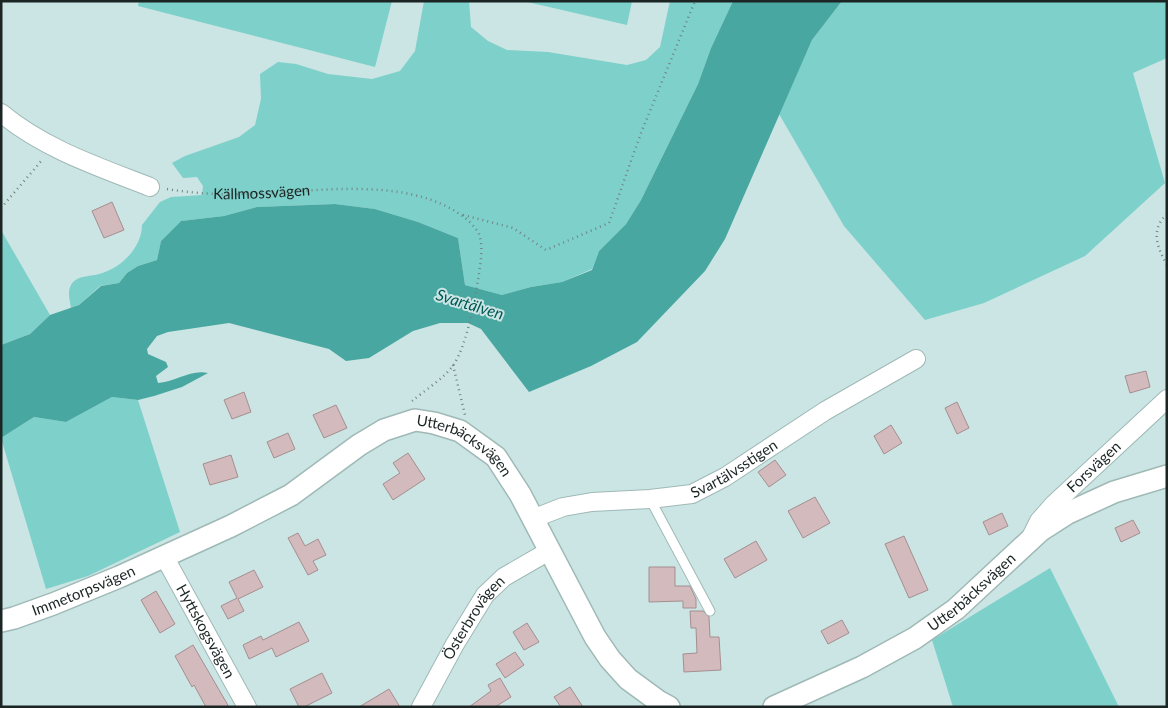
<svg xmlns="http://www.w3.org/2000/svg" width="1168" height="708" font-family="Lato,sans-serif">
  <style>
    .green { fill: #7ed0ca }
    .water { fill: #48a7a1 }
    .building { fill: #d3babc; stroke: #a58e90 }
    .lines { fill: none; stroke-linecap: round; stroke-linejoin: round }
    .service-casing { stroke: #9fb9b6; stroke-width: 11 }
    .minor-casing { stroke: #9fb9b6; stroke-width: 20 }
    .tertiary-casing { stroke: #9fb9b6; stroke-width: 24 }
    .path { stroke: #728483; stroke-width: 2.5; stroke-dasharray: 1 4; stroke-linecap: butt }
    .service { stroke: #fff; stroke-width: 9 }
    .minor { stroke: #fff; stroke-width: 18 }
    .tertiary { stroke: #fff; stroke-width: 21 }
    .labels { text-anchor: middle; stroke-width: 4; stroke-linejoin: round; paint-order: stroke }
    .street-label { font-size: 15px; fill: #1b2524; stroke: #cae5e3 }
    .water-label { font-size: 16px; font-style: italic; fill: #005754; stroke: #cae5e3 }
  </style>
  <rect width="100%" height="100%" fill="#cae5e3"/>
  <g class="green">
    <polygon points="139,1 392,1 375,67 138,6"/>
    <path d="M424 1H469L471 27 488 41 507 50 548 52 627 65 646 60 660 47 670 1H733L711 48 698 84 641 200 626 224 599 251 592 269 562 282 531 287 502 295 465 285 458 238 418 222 375 209 335 204 257 207 224 216 181 221 161 241 157 260 138 266 127 273 119 283 100 286 79 305 71 308C70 301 67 292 71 285 77 275 89 277 99 274 120 269 142 248 142 225L160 202 171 197 202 195 203 186 197 177 183 178 172 163 185 156 239 137 255 125 261 99 260 74 278 62 296 64 328 74 372 79 400 71 415 51Z"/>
    <polygon points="523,1 632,1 627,25"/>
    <polygon points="842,1 1167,1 1167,58 1133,73 1165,183 1085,256 984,303 925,320 844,226 779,114 812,40"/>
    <polygon points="1,230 50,315 30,334 1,345"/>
    <polygon points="112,397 138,400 180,532 88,576 46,589 1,438 34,417 66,422"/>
    <polygon points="1050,568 1119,707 953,707 932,640"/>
  </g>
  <path class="water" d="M733 1H842L812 40 725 239 705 271 637 342 591 366 529 392 481 329 468 323H440L413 331 369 358 346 361 329 349 229 323 168 332 157 336 147 349 148 354 166 362 168 367 156 376 158 383C175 382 191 369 208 373L182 387 154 396 138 400 112 397 66 422 34 417 1 438V345L30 334 50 315 79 305 101 286 119 283 127 273 138 266 157 260 161 241 181 221 224 216 257 207 335 204 375 209 418 222 458 238 465 285 502 295 531 287 562 282 592 270 599 251 626 224 641 200 698 84 711 48Z"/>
  <g class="building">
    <polygon points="112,202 124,230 104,238 92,211"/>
    <polygon points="1146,371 1150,387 1130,393 1125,376"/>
    <polygon points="244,392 251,412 232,419 224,400"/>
    <polygon points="957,402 969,428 957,434 945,408"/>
    <polygon points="336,405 347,428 324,438 313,415"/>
    <polygon points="891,425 902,443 884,454 874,436"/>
    <polygon points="288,433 295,449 274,458 267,442"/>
    <polygon points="408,453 425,479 393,500 383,484 400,473 393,463"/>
    <polygon points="231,455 238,477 210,485 203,464"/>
    <polygon points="775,460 786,475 769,487 758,472"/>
    <polygon points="815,497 830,523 803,538 788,511"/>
    <polygon points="1002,513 1008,526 989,535 983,522"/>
    <polygon points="1133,520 1140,533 1121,542 1115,528"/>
    <polygon points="298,533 305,546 318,539 326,555 313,561 318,570 308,575 288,538"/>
    <polygon points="904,536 928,590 909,598 885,544"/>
    <polygon points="756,541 767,560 735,578 724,559"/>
    <polygon points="649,567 675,567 675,586 690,586 696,599 696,608 683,608 683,601 649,602"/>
    <polygon points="254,570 263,587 238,599 244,611 228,619 221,606 237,598 229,582"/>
    <polygon points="156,591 175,624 160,633 141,600"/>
    <polygon points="690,611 703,611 709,617 710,637 719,637 721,670 684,672 683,654 697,653 696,628 691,628"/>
    <polygon points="842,620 849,633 828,644 821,631"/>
    <polygon points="299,622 309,641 276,657 272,648 249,659 243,645 261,636 263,640"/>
    <polygon points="527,623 539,642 524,650 513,632"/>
    <polygon points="193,645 229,707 206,707 194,685 192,687 175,656"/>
    <polygon points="515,652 524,665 505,678 496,664"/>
    <polygon points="322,673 332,693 304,707 299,707 290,689"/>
    <polygon points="500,678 511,697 495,707 469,707 491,691 488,685"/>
    <polygon points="570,687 583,707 561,707 554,697"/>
    <polygon points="389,689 400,707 359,707"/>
  </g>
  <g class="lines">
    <defs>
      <polyline id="service" points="650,499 710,611"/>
      <g id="minor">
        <path d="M1 113C44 149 99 167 150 187"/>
        <path id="s2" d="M532 519 563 507 592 502 650 499 692 494 725 477 825 411 916 359"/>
        <path id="s3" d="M1031 537 1039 521 1054 504 1167 399"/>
        <path id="s4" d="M164 556 247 707"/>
        <path id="s5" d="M421 707 455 644 485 595 504 577 549 551"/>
      </g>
      <g id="tertiary">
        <path id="s6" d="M1 621 14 618 53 604 119 577 231 526 291 495 359 445 384 430 415 420 434 423 460 431 496 457 520 494 595 637 610 659 628 679 658 701 669 707"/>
        <path id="s7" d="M774 707 862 667 915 638 956 609 1040 531 1068 513 1114 492 1167 476"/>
      </g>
    </defs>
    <use href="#service" class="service-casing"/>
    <use href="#minor" class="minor-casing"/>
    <use href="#tertiary" class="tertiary-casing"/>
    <g class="path">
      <path id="s1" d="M167 189C192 193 217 195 242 194 309 193 400 175 458 213 466 218 475 226 479 234 484 248 480 266 478 280 474 303 467 344 454 364 446 377 424 391 412 401"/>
      <polyline points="1,208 43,159"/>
      <path d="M1167 214C1150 230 1157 247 1167 265"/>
      <polyline points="463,215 513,228 546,250 609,223 641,133 695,1"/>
      <polyline points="453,365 465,415"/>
    </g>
    <use href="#service" class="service"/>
    <use href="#minor" class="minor"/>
    <use href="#tertiary" class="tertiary"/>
  </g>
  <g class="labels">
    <g class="street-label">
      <text dy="5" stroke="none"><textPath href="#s1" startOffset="95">Källmossvägen</textPath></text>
      <text dy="5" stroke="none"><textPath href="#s6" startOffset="520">Utterbäcksvägen</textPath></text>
      <text dy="5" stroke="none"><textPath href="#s2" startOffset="212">Svartälvsstigen</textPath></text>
      <text dy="5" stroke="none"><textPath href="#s3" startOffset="95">Forsvägen</textPath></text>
      <text dy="5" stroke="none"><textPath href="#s6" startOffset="88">Immetorpsvägen</textPath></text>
      <text dy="5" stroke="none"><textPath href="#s7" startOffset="230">Utterbäcksvägen</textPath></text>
      <text dy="5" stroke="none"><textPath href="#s5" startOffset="104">Österbrovägen</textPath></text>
      <text dy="5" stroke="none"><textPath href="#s4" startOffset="86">Hyttskogsvägen</textPath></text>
    </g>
    <g class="water-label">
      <text transform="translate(470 304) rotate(17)" y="6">Svartälven</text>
    </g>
  </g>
  <rect width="1168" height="708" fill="none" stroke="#1b2524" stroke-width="5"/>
</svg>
